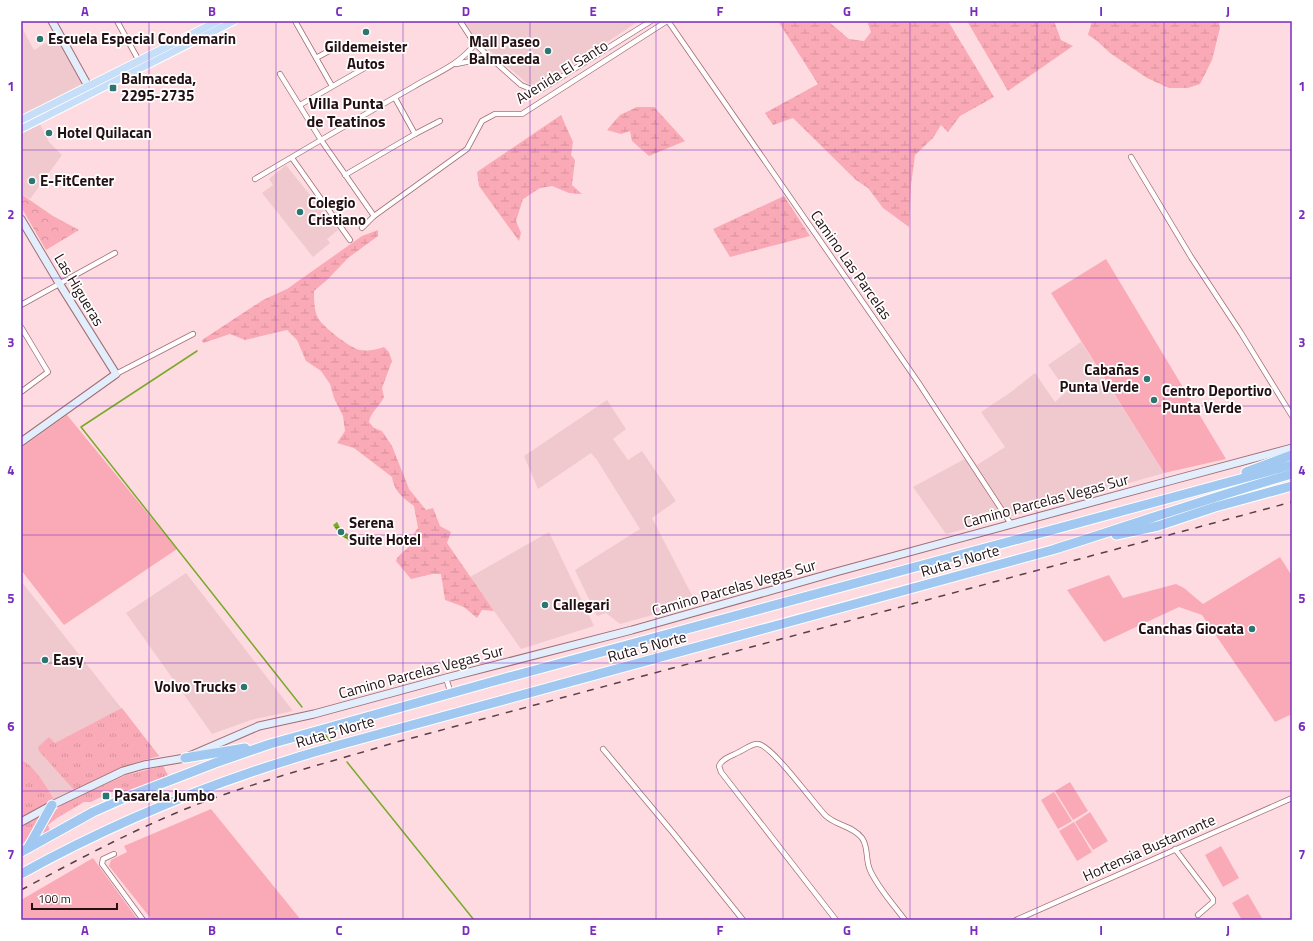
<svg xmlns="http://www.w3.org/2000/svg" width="1313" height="941" font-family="'Titillium Web',sans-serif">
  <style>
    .built { fill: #f0c9ce }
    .grass { fill: url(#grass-tufts) }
    .wetland { fill: url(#wetland-marsh) }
    .park { fill: url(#park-crowns) }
    .pitch { fill: #faaab7 }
    .water { fill: url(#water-rules) }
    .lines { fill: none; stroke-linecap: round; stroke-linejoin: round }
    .stream { stroke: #79aa2b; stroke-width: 1.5 }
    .street-casing { stroke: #a16f76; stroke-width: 6 }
    .secondary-casing { stroke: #a16f76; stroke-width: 9 }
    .primary-casing { stroke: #fff; stroke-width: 9 }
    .highway-casing { stroke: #fff; stroke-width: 11 }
    .street { stroke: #fff; stroke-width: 4.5 }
    .secondary { stroke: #e2eefb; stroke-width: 7 }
    .primary { stroke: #c6def7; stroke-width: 7 }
    .highway { stroke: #a0c8f1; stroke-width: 9 }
    .rail { stroke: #584145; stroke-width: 1.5; stroke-dasharray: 7 7; stroke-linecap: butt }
    .grid { fill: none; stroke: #7b2cbf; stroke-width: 1; stroke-opacity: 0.55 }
    .poi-dot { fill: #2c7570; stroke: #fff; stroke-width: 1.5 }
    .labels { text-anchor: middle; stroke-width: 3.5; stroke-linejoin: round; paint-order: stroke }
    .poi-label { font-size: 15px; font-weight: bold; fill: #231014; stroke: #fff; text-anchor: start }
    .street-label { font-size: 15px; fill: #231014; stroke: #fff }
    .neighbourhood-label { font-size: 16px; font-weight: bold; fill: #231014; stroke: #fff }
    .neatline { fill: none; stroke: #7b2cbf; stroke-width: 1.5 }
    .grid-label { font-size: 13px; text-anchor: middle; font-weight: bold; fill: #7b2cbf }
  </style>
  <defs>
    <pattern id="grass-tufts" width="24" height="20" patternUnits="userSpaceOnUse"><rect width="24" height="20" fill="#faaab7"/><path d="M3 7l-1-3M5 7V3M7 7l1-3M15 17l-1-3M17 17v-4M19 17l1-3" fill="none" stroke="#d6919c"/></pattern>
    <pattern id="wetland-marsh" width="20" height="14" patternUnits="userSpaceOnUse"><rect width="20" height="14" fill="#faaab7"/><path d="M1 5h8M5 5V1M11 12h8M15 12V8" fill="none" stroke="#d6919c"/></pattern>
    <pattern id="park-crowns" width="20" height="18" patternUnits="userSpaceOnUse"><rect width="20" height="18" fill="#faaab7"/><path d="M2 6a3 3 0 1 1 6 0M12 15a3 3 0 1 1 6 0" fill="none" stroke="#d6919c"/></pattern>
    <pattern id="water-rules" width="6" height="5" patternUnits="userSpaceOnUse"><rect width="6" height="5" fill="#79aa2b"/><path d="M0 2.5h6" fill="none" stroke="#638924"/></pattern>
  </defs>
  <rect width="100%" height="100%" fill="#fedbe0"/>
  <g class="built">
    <polygon points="463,21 639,21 548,81 538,85 528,84 475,38"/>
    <polygon points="21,26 34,50 56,37 84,83 33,110 49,142 62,155 30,199 21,194"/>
    <polygon points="286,165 338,230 327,239 330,243 313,257 262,193 273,185 269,179"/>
    <polygon points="1081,342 1164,473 1045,507 946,534 913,487 970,456 977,465 1005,447 981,412 1011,392 1035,373 1055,402 1067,391 1048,365"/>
    <polygon points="607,400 626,429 613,439 628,460 642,451 676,501 652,518 696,603 620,624 606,613 597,616 575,570 640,529 597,460 591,453 538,489 524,456"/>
    <polygon points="549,532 594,626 521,649 470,577"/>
    <polygon points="186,573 293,711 251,720 212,734 126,613"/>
    <polygon points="21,581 159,756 134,763 74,790 21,818"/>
  </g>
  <g class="grass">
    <polygon points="122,708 159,756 134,763 74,790 39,751 38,747 49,737 55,743"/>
    <path d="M21 760C33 764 48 789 54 800L21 818Z"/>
    <polygon points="163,766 169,777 123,795 117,789 91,802 84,802 57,818 48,825 50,831 38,838 52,813 63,804 126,775"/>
    <polygon points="46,813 25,842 21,844 21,827"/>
  </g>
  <g class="wetland">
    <polygon points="778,21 828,21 849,39 864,41 871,32 867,21 948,21 994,97 960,116 948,132 941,125 933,138 915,155 911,185 909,227 883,208 868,188 856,180 793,118 773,125 765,113 818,84"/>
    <polygon points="967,21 1054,21 1061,40 1073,46 1008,91"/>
    <polygon points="1092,21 1219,21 1220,28 1212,60 1200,84 1188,88 1169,88 1147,78 1110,53 1096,40 1088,35"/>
    <polygon points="637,107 654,107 685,141 649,156 632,141 630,131 621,134 607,130 620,115"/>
    <polygon points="561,115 573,142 571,155 575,160 572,185 582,194 569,193 552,186 540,188 523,199 516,221 521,233 519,241 479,186 477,172"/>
    <polygon points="784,196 810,236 730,257 713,229"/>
    <path d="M378 230V236L348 258 328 279 314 291C314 300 314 310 318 318 323 327 350 348 360 350 368 351 376 350 384 347L389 352 392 361 382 388 384 397C380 406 370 413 369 422L374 428 382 431 392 446 409 489 426 510 433 508 440 526 451 532 447 543 494 611 482 610 477 618 464 607 445 600 441 574H432L411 579 396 561C398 554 405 552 409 546 413 539 411 536 418 528L414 506C402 497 394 491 392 477L354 448 337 443 345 431 343 416 334 398 330 384 321 371 306 361 297 340 287 330 245 340 230 334 203 343 202 340 263 300 287 289 362 236Z"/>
  </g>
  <polygon class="park" points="21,194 53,216 79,230 46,250 21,207"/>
  <g class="pitch">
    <polygon points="1106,259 1226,459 1164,473 1051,293"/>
    <polygon points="67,415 177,549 64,625 21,570 21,448"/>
    <polygon points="1280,557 1292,576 1292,714 1275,722 1202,615 1179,607 1104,642 1067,590 1109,575 1123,598 1176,584 1184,588 1203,604"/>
    <polygon points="1070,782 1088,811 1073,820 1055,791"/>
    <polygon points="1054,792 1072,821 1058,829 1041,800"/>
    <polygon points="211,809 301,920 152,920 109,866 111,860 127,852 124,846"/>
    <polygon points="1090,812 1108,841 1093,850 1075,822"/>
    <polygon points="1074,822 1092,852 1077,861 1059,831"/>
    <polygon points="1221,846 1239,878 1223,887 1205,855"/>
    <polygon points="93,858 138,920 21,920 21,900"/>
    <polygon points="1248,894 1263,920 1242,920 1232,903"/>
  </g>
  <polygon class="water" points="337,522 342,531 352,536 352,538 350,541 340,535 333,525"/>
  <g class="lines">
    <g class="stream">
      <polyline points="197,351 81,427 302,707"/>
      <polyline points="324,733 330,741"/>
      <polyline points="347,762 474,920"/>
    </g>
    <defs>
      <g id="street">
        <polyline points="117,21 139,61"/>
        <polyline points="295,21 332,86"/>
        <polyline points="460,21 475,44 521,85 531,89 542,89 651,21"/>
        <polyline points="668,21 918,382 1011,524"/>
        <polyline points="316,58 340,45"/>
        <polyline points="456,64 471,61 486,54"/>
        <polyline points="280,74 321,140 374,216"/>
        <polyline points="395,98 415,134"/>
        <polyline points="300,105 368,66"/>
        <polyline points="1131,157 1191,257 1241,333 1292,416"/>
        <polyline points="292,158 350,240"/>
        <polyline points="345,175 415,134 440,121"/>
        <path d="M255 179C307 148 360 117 413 87 436 73 458 66 475 44"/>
        <polyline points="362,228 374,216 467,149 482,121 495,114 522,114 667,21"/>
        <polyline points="21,305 115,253"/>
        <polyline points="21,327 48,372 21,392"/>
        <polyline points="116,374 193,334"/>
        <polyline points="446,678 451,694"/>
        <polyline points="603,749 674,834 743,920"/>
        <polyline points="1175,849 1213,899 1213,902 1198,915"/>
        <polyline points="114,854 103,859 102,864 143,920"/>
        <path d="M836 920 721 772 719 766C722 758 732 756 739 752 744 750 752 743 758 744 772 745 813 803 826 816 837 826 853 826 862 838 869 848 865 859 870 870 878 888 893 904 905 920"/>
        <polyline points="1016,920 1292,798"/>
      </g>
      <g id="secondary">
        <polyline points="52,21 88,86"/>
        <polyline points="21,219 59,283 116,374 21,442"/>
        <polyline points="21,822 52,805 123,771 144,765 185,758 259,726 314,714 446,678 632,630 836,572 1173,480 1292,448"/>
      </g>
      <g id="primary">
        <polyline points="21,120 218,21"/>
        <polyline points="21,129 234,21"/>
      </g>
      <g id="highway">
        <polyline points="1246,472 1292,455"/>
        <polyline points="1116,535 1158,526 1215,507 1292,486"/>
        <polyline points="185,758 245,748"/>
        <polyline points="28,848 52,805"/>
        <polyline points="21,852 93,812 127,797 215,763 270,744 498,680 1292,465"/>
        <path d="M21 874C122 818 228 776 339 745L1052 550C1132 525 1211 497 1292 474"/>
      </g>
    </defs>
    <use href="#street" class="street-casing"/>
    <use href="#secondary" class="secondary-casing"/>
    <use href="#primary" class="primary-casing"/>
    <use href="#highway" class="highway-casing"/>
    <use href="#street" class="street"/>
    <use href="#secondary" class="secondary"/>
    <use href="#primary" class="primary"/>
    <use href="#highway" class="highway"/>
    <path class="rail" d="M21 890C81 858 142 825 206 801 269 778 333 761 397 742L1292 502"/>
  </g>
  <path class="grid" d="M149 21V920M276 21V920M403 21V920M530 21V920M656 21V920M783 21V920M910 21V920M1037 21V920M1164 21V920M21 150H1292M21 278H1292M21 406H1292M21 535H1292M21 663H1292M21 791H1292"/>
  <g class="poi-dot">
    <circle cx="366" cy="32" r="4"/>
    <circle cx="40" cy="39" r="4"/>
    <circle cx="548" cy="51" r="4"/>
    <rect x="109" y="84" width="8" height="8" rx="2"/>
    <circle cx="49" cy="133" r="4"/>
    <circle cx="32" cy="181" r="4"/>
    <circle cx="300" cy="212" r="4"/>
    <circle cx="1147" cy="379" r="4"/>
    <circle cx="1154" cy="400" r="4"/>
    <circle cx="341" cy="532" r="4"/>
    <circle cx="545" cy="605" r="4"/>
    <circle cx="1252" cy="629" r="4"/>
    <circle cx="45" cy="660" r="4"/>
    <circle cx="244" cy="687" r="4"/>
    <rect x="102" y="792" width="8" height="8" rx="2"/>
  </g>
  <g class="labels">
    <g class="poi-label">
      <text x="48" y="44">Escuela Especial Condemarin</text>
      <text x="540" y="47" text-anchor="end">Mall Paseo<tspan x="540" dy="17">Balmaceda</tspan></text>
      <text x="366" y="52" text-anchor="middle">Gildemeister<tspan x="366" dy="17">Autos</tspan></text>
      <text x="121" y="84">Balmaceda,<tspan x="121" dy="17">2295-2735</tspan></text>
      <text x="57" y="138">Hotel Quilacan</text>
      <text x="40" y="186">E-FitCenter</text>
      <text x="308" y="208">Colegio<tspan x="308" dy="17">Cristiano</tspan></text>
      <text x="1139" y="375" text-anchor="end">Cabañas<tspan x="1139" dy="17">Punta Verde</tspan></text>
      <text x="1162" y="396">Centro Deportivo<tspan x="1162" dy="17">Punta Verde</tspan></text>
      <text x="349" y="528">Serena<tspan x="349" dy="17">Suite Hotel</tspan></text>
      <text x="553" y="610">Callegari</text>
      <text x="1244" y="634" text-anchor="end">Canchas Giocata</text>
      <text x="53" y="665">Easy</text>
      <text x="236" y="692" text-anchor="end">Volvo Trucks</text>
      <text x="114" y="801">Pasarela Jumbo</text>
    </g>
    <g class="street-label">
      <text transform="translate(562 72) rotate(-32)" y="5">Avenida El Santo</text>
      <text transform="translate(851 265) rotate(55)" y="5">Camino Las Parcelas</text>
      <text transform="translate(79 290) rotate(59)" y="5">Las Higueras</text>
      <text transform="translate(1046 501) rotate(-15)" y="5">Camino Parcelas Vegas Sur</text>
      <text transform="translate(960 561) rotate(-16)" y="5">Ruta 5 Norte</text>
      <text transform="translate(734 588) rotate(-16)" y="5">Camino Parcelas Vegas Sur</text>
      <text transform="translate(647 647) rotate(-15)" y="5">Ruta 5 Norte</text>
      <text transform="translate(421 672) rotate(-15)" y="5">Camino Parcelas Vegas Sur</text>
      <text transform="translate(335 732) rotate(-16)" y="5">Ruta 5 Norte</text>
      <text transform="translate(1149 848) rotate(-24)" y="5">Hortensia Bustamante</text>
    </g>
    <g class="neighbourhood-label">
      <text x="346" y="109">Villa Punta<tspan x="346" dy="18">de Teatinos</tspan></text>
    </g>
  </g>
  <rect width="1313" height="941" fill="none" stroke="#ffffff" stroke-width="44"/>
  <path d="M32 903v6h85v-6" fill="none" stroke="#231014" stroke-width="2"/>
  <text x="38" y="903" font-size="12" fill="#231014" stroke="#ffffff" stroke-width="3" paint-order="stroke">100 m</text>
  <rect x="22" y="22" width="1269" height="897" class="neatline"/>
  <g class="grid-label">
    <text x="85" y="16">A</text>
    <text x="212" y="16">B</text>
    <text x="339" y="16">C</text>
    <text x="466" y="16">D</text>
    <text x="593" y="16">E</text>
    <text x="720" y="16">F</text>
    <text x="847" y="16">G</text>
    <text x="974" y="16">H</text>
    <text x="1101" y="16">I</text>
    <text x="1228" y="16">J</text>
    <text x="11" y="91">1</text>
    <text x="1302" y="91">1</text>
    <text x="11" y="219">2</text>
    <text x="1302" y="219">2</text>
    <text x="11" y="347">3</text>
    <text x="1302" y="347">3</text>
    <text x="11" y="475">4</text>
    <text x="1302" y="475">4</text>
    <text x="11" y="603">5</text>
    <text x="1302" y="603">5</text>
    <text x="11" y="731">6</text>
    <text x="1302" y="731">6</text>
    <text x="11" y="859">7</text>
    <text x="1302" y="859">7</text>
    <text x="85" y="935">A</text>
    <text x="212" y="935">B</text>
    <text x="339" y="935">C</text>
    <text x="466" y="935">D</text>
    <text x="593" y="935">E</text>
    <text x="720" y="935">F</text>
    <text x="847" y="935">G</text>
    <text x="974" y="935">H</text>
    <text x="1101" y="935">I</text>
    <text x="1228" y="935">J</text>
  </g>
</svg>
